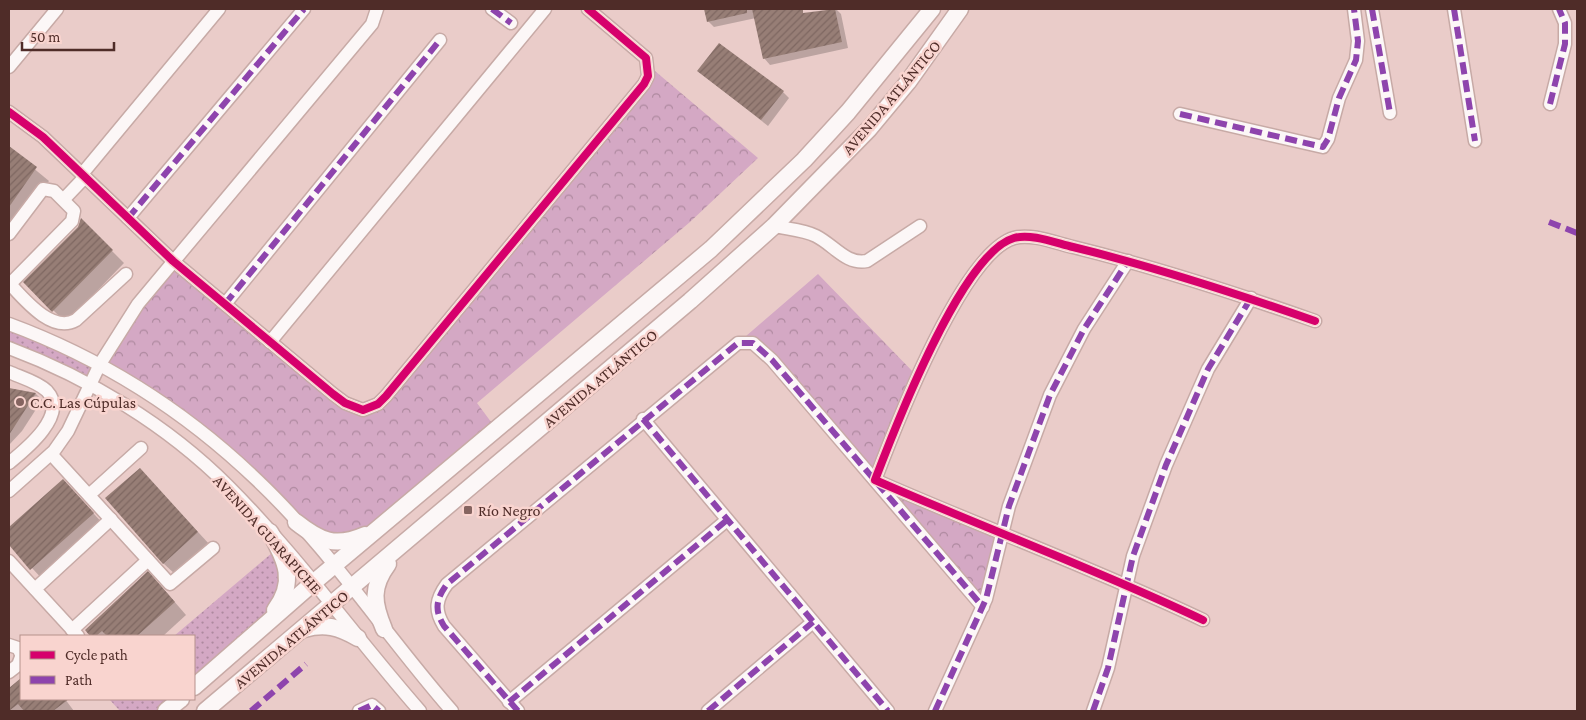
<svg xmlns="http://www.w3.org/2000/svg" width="1586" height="720" font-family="'Crimson Pro',serif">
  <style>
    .grass { fill: url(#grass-dots) }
    .park { fill: url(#park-crowns) }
    .shadow { fill: #0003 }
    .building { fill: url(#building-hatch) }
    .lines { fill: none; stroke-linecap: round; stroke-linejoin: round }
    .minor-casing { stroke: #c7aaa6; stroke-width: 15 }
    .major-casing { stroke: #c7aaa6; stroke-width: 19 }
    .minor { stroke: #fcf7f7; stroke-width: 12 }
    .major { stroke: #fcf7f7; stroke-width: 16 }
    .quiet { stroke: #8e44ad; stroke-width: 6; stroke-dasharray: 12 6; stroke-linecap: butt }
    .cycleway-casing { stroke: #f9d4cf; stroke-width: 11 }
    .cycleway { stroke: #d6006c; stroke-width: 8 }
    .poi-dot { fill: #856460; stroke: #f9d4cf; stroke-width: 2 }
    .labels { text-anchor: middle; stroke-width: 5; stroke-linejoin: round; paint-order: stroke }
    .street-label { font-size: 16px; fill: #4f2c28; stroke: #f9d4cf }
    .poi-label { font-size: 16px; fill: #4f2c28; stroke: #f9d4cf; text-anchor: start }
  </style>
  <defs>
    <pattern id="grass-dots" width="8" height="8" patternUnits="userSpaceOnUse" patternTransform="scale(1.25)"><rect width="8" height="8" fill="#d4a8c4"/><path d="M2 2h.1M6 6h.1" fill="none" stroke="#ae899f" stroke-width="1.8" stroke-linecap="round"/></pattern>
    <pattern id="park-crowns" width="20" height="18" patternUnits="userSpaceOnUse" patternTransform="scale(1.25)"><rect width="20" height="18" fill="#d4a8c4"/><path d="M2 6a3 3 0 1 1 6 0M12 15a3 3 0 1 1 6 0" fill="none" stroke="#ae899f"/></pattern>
    <pattern id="building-hatch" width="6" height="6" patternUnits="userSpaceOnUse" patternTransform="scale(1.25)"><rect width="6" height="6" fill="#977e76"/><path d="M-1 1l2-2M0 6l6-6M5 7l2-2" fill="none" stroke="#7e6761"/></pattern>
  </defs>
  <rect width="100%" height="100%" fill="#eaccc9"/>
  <g class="grass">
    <polygon points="9,324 100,364 91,384 9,348"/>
    <polygon points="279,547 284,596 194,687 194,636 174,636"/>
    <polygon points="109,699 181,699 166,711 120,711"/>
  </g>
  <g class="park">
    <polygon points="649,66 758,158 690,222 477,403 497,430 382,526 327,541 258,480 100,364 173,261 333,394 370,409 638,91"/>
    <polygon points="818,274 917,376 875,480 1003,536 983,607 772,360 738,343"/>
  </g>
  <g class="shadow">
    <polygon points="705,9 789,9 790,17 836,9 841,14 848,48 770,65 764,58 756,18 714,27 708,21"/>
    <polygon points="698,71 783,92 789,98 768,126"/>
    <polygon points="9,148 49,181 9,236"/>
    <polygon points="81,220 124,263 66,323 25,282 79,227"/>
    <polygon points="9,391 36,394 42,400 22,431 9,445"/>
    <polygon points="63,480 105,526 44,581 9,543 9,529"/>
    <polygon points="152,482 210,545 176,575 163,563"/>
    <polygon points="160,585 186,615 163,636 92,636 86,630"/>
    <polygon points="21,679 21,699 65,699 74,711 9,711 9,689"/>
  </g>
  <g class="building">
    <polygon points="704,9 747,9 747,13 707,22"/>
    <polygon points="752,9 803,9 803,13 835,9 842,42 763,59"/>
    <polygon points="719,43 784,91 761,120 697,71"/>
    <polygon points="9,146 37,167 9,207"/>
    <polygon points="81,218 113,250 52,312 23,282 78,227"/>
    <polygon points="9,388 36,393 9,435"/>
    <polygon points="140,468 198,532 163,564 105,498"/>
    <polygon points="63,479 94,513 30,570 9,545 9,527"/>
    <polygon points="148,571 175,602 137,636 107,636 102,631 96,636 90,636 85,630"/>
    <polygon points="21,678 21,699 69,699 53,711 24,711 18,704 9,711 9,688"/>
  </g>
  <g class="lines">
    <defs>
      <g id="minor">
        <polyline points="492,9 511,23"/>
        <polyline points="1372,9 1390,113"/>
        <polyline points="1454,9 1475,141"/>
        <polyline points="9,67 57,9"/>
        <polyline points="1550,104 1565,44 1565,23 1559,9"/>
        <polyline points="9,112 43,137 173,261 333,394 345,403 363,410 378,404 386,396 644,84 648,76 646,58 588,9"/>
        <polyline points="1180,114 1323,147 1328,139 1339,98 1356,60 1358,41 1354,9"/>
        <polyline points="82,174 219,9"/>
        <polyline points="64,199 85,177"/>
        <polyline points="128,218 304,9"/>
        <path d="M774 226C787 229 804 230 816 236 834 245 846 265 867 261L920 226"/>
        <polyline points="9,234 43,189 54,191 74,211 72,221 10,284"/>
        <path d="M9 283C24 299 52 334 76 320L126 274"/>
        <polyline points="225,304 440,40"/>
        <path d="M9 324C101 358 186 412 257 480 330 549 386 636 452 711"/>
        <polyline points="270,342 545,9"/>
        <path d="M9 348C89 378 167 425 228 486 298 556 355 637 420 711"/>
        <path d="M9 372C20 377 38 382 47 391 69 415 25 450 9 463"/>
        <polyline points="643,419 888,711"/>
        <polyline points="51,454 170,584 213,548"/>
        <polyline points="9,491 54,451 68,431 100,364 138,304 372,24 377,9"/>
        <polyline points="89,495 141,448"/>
        <polyline points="9,561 78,636"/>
        <polyline points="35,589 111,519"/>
        <path d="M1203 620C1096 569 984 528 875 480 894 430 962 253 1014 238 1031 233 1056 243 1073 247 1155 267 1235 293 1315 321"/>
        <polyline points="72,630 148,560"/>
        <polyline points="9,645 18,648 21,654"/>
        <polyline points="9,672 18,665 21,657"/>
        <polyline points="509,702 727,520"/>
        <polyline points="359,711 372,705 379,711"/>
        <path d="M518 711 444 626C434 610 436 599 447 584L738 343H753L772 360 983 607"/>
        <polyline points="708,711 813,622"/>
        <polyline points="935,711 986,599 1009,506 1050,395 1084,329 1128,261"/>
        <polyline points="1093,711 1108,668 1133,556 1166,465 1208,369 1251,298"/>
      </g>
      <g id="major">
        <path d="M296 522C320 541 335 548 365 535"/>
        <path d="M270 532C285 560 297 581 275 610"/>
        <path d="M304 629C325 623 339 627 358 638"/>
        <path d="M384 629C373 603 371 587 388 564"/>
        <polyline points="194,687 313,583 711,249 804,160 848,112 932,9"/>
        <polyline points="166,711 181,699"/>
        <polyline points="205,711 690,301 774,226 869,129 908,82 960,9"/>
      </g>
    </defs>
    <use href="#minor" class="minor-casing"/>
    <use href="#major" class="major-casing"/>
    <use href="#minor" class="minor"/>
    <use href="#major" class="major"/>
    <g class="quiet">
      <polyline points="492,9 511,23"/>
      <polyline points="1372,9 1390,113"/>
      <polyline points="1454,9 1475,141"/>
      <polyline points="1550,104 1565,44 1565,23 1559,9"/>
      <polyline points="1180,114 1323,147 1328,139 1339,98 1356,60 1358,41 1354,9"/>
      <polyline points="128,218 304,9"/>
      <polyline points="1549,222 1577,233"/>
      <polyline points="225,304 440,40"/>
      <polyline points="643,419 888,711"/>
      <polyline points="509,702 727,520"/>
      <polyline points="251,711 306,664"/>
      <polyline points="359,711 372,705 379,711"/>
      <path d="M518 711 444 626C434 610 436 599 447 584L738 343H753L772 360 983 607"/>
      <polyline points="708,711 813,622"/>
      <polyline points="935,711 986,599 1009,506 1050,395 1084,329 1128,261"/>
      <polyline points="1093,711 1108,668 1133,556 1166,465 1208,369 1251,298"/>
    </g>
    <defs>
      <g id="cycleway">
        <polyline points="9,112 43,137 173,261 333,394 345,403 363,410 378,404 386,396 644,84 648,76 646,58 588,9"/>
        <path d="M1203 620C1096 569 984 528 875 480 894 430 962 253 1014 238 1031 233 1056 243 1073 247 1155 267 1235 293 1315 321"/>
      </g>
    </defs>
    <use href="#cycleway" class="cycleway-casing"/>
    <use href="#cycleway" class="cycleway"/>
  </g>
  <g class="poi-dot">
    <circle cx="20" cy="402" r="5"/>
    <rect x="463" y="505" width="10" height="10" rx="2.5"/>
  </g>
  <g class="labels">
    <g class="street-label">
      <text transform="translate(891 97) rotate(-50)" y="6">AVENIDA ATLÁNTICO</text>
      <text transform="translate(600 378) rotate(-40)" y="6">AVENIDA ATLÁNTICO</text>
      <text transform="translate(268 534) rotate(48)" y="6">AVENIDA GUARAPICHE</text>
      <text transform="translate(291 639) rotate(-40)" y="6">AVENIDA ATLÁNTICO</text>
    </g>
    <g class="poi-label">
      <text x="30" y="408">C.C. Las Cúpulas</text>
      <text x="478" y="516">Río Negro</text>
    </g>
  </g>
  <rect width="1586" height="720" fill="none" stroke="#4f2c28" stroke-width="20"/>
  <rect x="20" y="635" width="175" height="65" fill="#f9d4cf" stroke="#b5918c"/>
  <rect x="30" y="651" width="25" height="8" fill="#d6006c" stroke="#b5918c"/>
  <text x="65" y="660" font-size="15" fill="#4f2c28">Cycle path</text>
  <rect x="30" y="676" width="25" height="8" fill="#8e44ad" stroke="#b5918c"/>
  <text x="65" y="685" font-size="15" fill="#4f2c28">Path</text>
  <path d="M22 42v8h92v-8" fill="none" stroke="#4f2c28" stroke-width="2.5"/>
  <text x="30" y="42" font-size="15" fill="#4f2c28" stroke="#f9d4cf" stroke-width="4" paint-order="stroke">50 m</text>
</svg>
